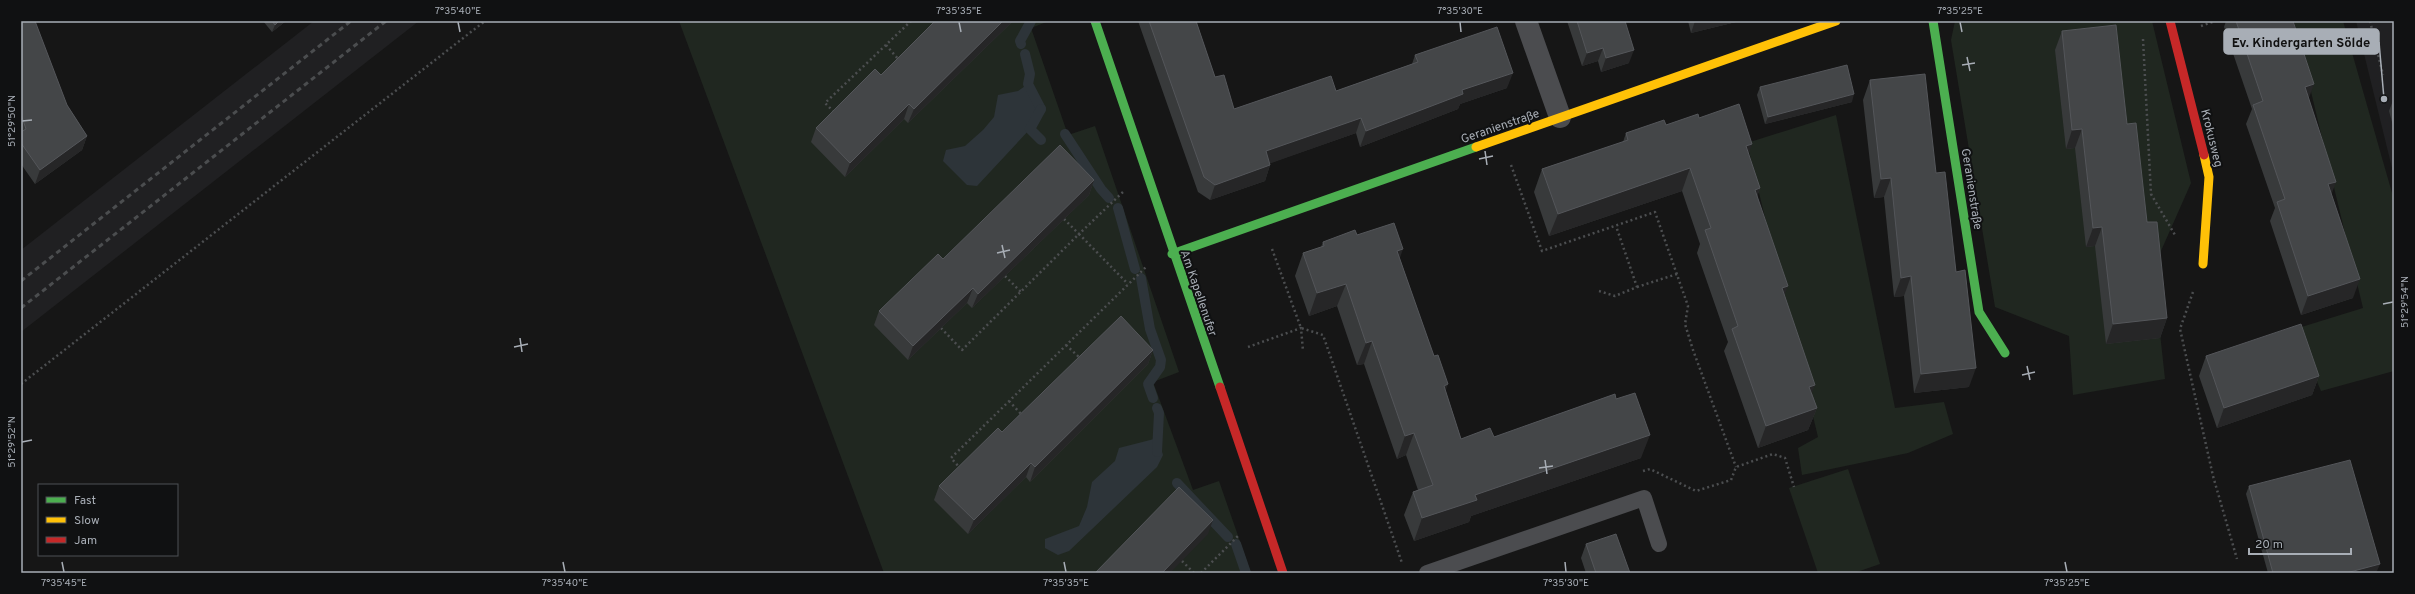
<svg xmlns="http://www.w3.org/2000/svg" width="2415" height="594" font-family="Overpass,sans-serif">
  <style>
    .built { fill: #202022 }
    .green { fill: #202720 }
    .water { fill: #2d3439 }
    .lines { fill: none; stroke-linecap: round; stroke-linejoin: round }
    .stream { stroke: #2d3439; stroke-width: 10 }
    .path { stroke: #4c4e50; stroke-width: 2.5; stroke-dasharray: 2 3; stroke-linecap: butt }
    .lane { stroke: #4b4c4f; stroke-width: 16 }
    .street { stroke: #4b4c4f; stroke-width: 22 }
    .fast { stroke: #4caf50; stroke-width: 9 }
    .slow { stroke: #ffc107; stroke-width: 9 }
    .jam { stroke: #c62828; stroke-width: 9 }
    .rail { stroke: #4b4d4f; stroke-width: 3; stroke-dasharray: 5 4; stroke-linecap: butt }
    .wall { fill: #383a3b }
    .shaded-wall { fill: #262627 }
    .building { fill: #444648; stroke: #54565a }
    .ticks { fill: none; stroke: #a8aeb6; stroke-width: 1.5 }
    .labels { text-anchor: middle; stroke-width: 4; stroke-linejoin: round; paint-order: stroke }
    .street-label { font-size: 12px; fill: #a8aeb6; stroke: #101112 }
    .leader { fill: none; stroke: #a8aeb6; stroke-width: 1.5 }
    .callout-dot { fill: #a8aeb6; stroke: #101112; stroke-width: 1.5 }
    .callout { fill: #a8aeb6; stroke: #a8aeb6; stroke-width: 1.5 }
    .callout-label { font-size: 13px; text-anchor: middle; font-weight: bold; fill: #111 }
    .neatline { fill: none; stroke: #a8aeb6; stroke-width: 1.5 }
    .ticks-label { font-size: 10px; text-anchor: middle; fill: #a8aeb6 }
  </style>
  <rect width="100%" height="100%" fill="#161616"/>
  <g class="built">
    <polygon points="314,21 419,21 21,332 21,250"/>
    <polygon points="2356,21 2394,21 2394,176"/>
  </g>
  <g class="green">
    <polygon points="679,21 1049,21 1031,28 1068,135 1095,126 1179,372 1153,382 1193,490 1219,481 1251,573 884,573"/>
    <polygon points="1955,21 2152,21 2191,183 2153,269 2165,379 2073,395 2069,336 1995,307 1951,40"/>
    <polygon points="2294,21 2343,21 2394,200 2394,371 2321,391 2295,329 2363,308"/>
    <polygon points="1836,115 1895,408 1944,402 1953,434 1908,453 1802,475 1798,448 1818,437 1747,143"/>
    <polygon points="1848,469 1880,564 1854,573 1818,573 1789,488"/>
  </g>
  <g class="water">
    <polygon points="1028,84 1045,107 1030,129 977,186 967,185 943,161 946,150 965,146 983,130 994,117 998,95 1018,91"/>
    <polygon points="1158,438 1163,455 1157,467 1069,551 1058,555 1045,548 1045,539 1079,526 1087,507 1092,482 1115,461 1119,448"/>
  </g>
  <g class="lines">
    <g class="stream">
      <polyline points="1021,44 1020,41 1031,21"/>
      <polyline points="1025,54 1030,74 1028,84 1041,109"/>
      <polyline points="1041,109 1030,129 1041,140"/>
      <polyline points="1065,134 1101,189 1109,198"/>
      <polyline points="1118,208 1135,269"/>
      <polyline points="1141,278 1150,329 1161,360 1160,367 1148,384 1153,398"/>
      <polyline points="1157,408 1159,413 1157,452"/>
      <polyline points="1177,483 1228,537"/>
      <polyline points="1236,544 1246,573"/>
    </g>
    <g class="path">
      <polyline points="2370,21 2383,75"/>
      <polyline points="2201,26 2215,21"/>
      <polyline points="2143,39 2151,194 2175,235"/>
      <polyline points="886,45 899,60"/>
      <polyline points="834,112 825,103 911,21"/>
      <polyline points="1511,165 1542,251 1655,212 1688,306 1685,324 1693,350 1736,467"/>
      <polyline points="1064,219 1079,234 1123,192"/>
      <polyline points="1272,249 1301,328 1323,335 1402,563"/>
      <polyline points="1005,276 1021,292"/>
      <polyline points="1637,287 1677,274"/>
      <polyline points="1599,291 1615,296 1637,287 1616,226"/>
      <polyline points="2193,292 2180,329 2213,476 2237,559"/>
      <polyline points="941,328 962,350 1079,234 1128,284"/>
      <polyline points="1066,345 1080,358"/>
      <polyline points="1248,347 1301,328 1303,351"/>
      <polyline points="21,384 485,21"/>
      <polyline points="1009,401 1022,415"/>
      <polyline points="961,469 951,458 1147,266"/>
      <polyline points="1643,471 1650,469 1696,491 1731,480 1736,467 1773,454 1785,458 1794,487"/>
      <polyline points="1182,561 1194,573"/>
      <polyline points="1201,573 1239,535"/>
    </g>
    <polyline class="lane" points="1427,573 1644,498 1659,544"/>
    <polyline class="street" points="1526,21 1560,117"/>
    <g class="fast">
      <polyline points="1095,21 1220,387"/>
      <polyline points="1933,21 1979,312 2005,353"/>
      <polyline points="1172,254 1476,147"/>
    </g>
    <g class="slow">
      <polyline points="1476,147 1836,21"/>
      <polyline points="2203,264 2209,177 2204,155"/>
    </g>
    <g class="jam">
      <polyline points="2170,21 2204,155"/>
      <polyline points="1220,387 1283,573"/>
    </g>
    <g class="rail">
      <polyline points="21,281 351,21"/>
      <polyline points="21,308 386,21"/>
    </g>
  </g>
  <g class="wall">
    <polygon points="21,21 67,105 87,136 82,150 35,184 21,164"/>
    <polygon points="263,21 286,21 272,32"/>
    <polygon points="935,21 1013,21 908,123 904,119 845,177 811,142 816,128 881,75"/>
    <polygon points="1138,21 1196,21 1215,77 1234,109 1336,91 1412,64 1415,55 1507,88 1460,104 1458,109 1360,147 1356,133 1270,163 1270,165 1265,181 1210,200 1198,192"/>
    <polygon points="1567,21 1625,21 1629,63 1601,72 1598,61 1582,66"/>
    <polygon points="1688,21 1736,21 1736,22 1691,33"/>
    <polygon points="2226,21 2293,21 2309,99 2331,195 2353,298 2301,315 2270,221 2275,208 2246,124 2252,109 2224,27"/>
    <polygon points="2062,31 2127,124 2167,318 2160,338 2106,344 2095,246 2086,247 2075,148 2066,149 2055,50"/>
    <polygon points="1870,80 1936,173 1956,272 1969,387 1914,393 1904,296 1894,297 1884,197 1874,198 1863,100"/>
    <polygon points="1760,87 1852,102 1765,124 1757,95"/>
    <polygon points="2394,98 2394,129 2389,111"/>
    <polygon points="1699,118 1749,155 1760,188 1757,197 1812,393 1817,408 1808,430 1758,448 1724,351 1728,342 1697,253 1700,244 1682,191 1549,236 1534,192 1542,169 1623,142 1626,133"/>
    <polygon points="1094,180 1089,195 972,308 967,303 908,360 874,325 879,311 943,259"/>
    <polygon points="1357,235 1400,259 1446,392 1461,439 1494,437 1616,399 1641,458 1471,516 1469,522 1414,541 1404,515 1413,492 1418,490 1406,455 1397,459 1364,364 1357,365 1337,306 1309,316 1295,276 1303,253 1321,247 1323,242"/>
    <polygon points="1153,350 1148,364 1030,482 1026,477 968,534 934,500 939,486 1002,432"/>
    <polygon points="2206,356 2319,376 2312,395 2217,428 2199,376"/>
    <polygon points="2249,486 2377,571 2372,573 2268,573 2246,494"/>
    <polygon points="1586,544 1630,573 1586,573 1581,558"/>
  </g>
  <g class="shaded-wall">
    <polygon points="279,21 286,21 272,32 275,25"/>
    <polygon points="1003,21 1013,21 908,123 914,109"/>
    <polygon points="1695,21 1736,21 1736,22 1691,33"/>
    <polygon points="1603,48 1598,61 1582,66 1587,53"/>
    <polygon points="1634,50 1629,63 1601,72 1606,58"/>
    <polygon points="1513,73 1507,88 1460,104 1458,109 1360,147 1366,131 1462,90"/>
    <polygon points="2314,84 2307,103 2305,87"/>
    <polygon points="1854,94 1852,102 1765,124 1768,117"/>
    <polygon points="909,104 904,119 845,177 850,163"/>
    <polygon points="1361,118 1356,133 1260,167 1266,151"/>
    <polygon points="2082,129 2075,148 2066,149 2072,130"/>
    <polygon points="87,136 82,150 35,184 40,170"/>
    <polygon points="1752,144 1744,167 1746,146"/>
    <polygon points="1270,165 1265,181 1210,200 1215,185"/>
    <polygon points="1690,168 1682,191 1549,236 1558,214"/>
    <polygon points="1891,178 1884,197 1874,198 1881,179"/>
    <polygon points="1094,180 1089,195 972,308 978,294"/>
    <polygon points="2336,182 2329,201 2328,184"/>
    <polygon points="1760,188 1752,211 1755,190"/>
    <polygon points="2102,227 2095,246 2086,247 2093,228"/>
    <polygon points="1403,249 1395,272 1397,251"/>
    <polygon points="1911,276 1904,296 1894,297 1901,278"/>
    <polygon points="2360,279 2353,298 2301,315 2308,296"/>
    <polygon points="1346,284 1337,306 1309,316 1317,293"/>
    <polygon points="1788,286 1779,309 1782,288"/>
    <polygon points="973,288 967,303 908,360 913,346"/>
    <polygon points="2167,318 2160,338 2106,344 2113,324"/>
    <polygon points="1372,341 1364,364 1357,365 1366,343"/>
    <polygon points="1153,350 1148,364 1030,482 1035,467"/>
    <polygon points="1976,368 1969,387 1914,393 1921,374"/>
    <polygon points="2319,376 2312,395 2217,428 2224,408"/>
    <polygon points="1448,384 1440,407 1444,386"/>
    <polygon points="1815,385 1806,407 1809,387"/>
    <polygon points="1817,408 1808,430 1758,448 1766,426"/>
    <polygon points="1414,433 1406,455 1397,459 1405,436"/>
    <polygon points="1650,435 1641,458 1471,516 1469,522 1414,541 1422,518 1475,495"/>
    <polygon points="1031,463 1026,477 968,534 974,520"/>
    <polygon points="1213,520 1208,534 1170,573 1162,573"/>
    <polygon points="2380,564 2377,571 2372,573 2346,573"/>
  </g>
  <g class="building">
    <polygon points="21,21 35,21 67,105 87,136 40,170 21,143 21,132 26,129 21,114"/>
    <polygon points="272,21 279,21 275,25"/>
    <polygon points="935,21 1003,21 914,109 909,104 850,163 816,128 875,69 881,75"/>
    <polygon points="1149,21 1196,21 1215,77 1224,75 1234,109 1331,76 1336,91 1418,62 1415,55 1497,27 1513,73 1462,90 1463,94 1366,131 1361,118 1266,151 1270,165 1215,185 1204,177"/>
    <polygon points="1577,21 1625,21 1634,50 1606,58 1603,48 1587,53"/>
    <polygon points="2236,21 2293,21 2314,84 2305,87 2336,182 2328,184 2360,279 2308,296 2277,202 2285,199 2253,105 2263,101"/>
    <polygon points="2116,25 2127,124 2136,123 2147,222 2157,222 2167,318 2113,324 2102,227 2093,228 2082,129 2072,130 2062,31"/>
    <polygon points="1847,65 1854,94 1768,117 1760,87"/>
    <polygon points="1925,74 1936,173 1945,172 1956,272 1965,270 1976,368 1921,374 1911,276 1901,278 1891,178 1881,179 1870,80"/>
    <polygon points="1739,104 1752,144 1746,146 1760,188 1755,190 1788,286 1782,288 1815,385 1809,387 1817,408 1766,426 1732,329 1738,326 1705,230 1711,228 1690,168 1558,214 1542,169 1628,140 1626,133 1664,120 1666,125 1698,114 1699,118"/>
    <polygon points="1060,145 1094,180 978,294 973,288 913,346 879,311 938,254 943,259"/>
    <polygon points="1394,223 1403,249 1397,251 1434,356 1438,355 1448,384 1444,386 1461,439 1490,428 1494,437 1615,394 1616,399 1635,393 1650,435 1475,495 1477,500 1422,518 1413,492 1433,485 1414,433 1405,436 1372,341 1366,343 1346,284 1317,293 1303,253 1324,246 1323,242 1355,230 1357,235"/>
    <polygon points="1121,316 1153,350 1035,467 1031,463 974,520 939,486 998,428 1002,432"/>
    <polygon points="2301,324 2319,376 2224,408 2206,356"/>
    <polygon points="2350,460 2380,564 2346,573 2273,573 2249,486"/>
    <polygon points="1179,487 1213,520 1162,573 1095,573"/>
    <polygon points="1616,534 1630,573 1596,573 1586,544"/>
  </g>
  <path class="ticks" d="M458 22 460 32M959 22 961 32M1460 22 1461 32M1960 22 1962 32M1967 57 1970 71M1962 65 1975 63M22 121 32 120M1485 151 1487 165M1479 159 1493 156M1002 245 1005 258M997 253 1010 250M2383 304 2393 302M520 338 522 352M514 347 528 344M2027 366 2030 380M2022 375 2035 372M22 442 32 440M1545 460 1547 474M1539 468 1553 466M62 562 64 572M563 562 565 572M1064 562 1066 572M1565 562 1566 572M2065 562 2067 572"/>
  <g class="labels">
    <g class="street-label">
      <text transform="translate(1500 126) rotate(-19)" y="4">Geranienstraße</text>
      <text transform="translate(2212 138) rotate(76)" y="4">Krokusweg</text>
      <text transform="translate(1972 189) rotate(81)" y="4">Geranienstraße</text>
      <text transform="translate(1199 293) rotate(71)" y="4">Am Kapellenufer</text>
    </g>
  </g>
  <path class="leader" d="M2384 99L2379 42"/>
  <circle class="callout-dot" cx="2384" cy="99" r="4"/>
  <rect class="callout" x="2224" y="29" width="155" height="25" rx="4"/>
  <g class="callout-label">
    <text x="2301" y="47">Ev. Kindergarten Sölde</text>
  </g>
  <rect width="2415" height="594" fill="none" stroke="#101112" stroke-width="44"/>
  <rect x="38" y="484" width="140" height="72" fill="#101112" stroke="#4d5054"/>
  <rect x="46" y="497" width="20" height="6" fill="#4caf50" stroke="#4d5054"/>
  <text x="74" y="504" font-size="12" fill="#a8aeb6">Fast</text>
  <rect x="46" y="517" width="20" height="6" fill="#ffc107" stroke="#4d5054"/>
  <text x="74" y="524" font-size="12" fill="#a8aeb6">Slow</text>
  <rect x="46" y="537" width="20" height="6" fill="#c62828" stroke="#4d5054"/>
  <text x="74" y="544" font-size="12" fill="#a8aeb6">Jam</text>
  <path d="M2249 548v6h102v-6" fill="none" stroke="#a8aeb6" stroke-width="2"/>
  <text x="2255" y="548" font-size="12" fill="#a8aeb6" stroke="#101112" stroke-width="3" paint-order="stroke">20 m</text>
  <rect x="22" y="22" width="2371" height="550" class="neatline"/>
  <g class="ticks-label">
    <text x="458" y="14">7°35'40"E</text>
    <text x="959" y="14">7°35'35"E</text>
    <text x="1460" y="14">7°35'30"E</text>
    <text x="1960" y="14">7°35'25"E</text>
    <text transform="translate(11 121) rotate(-90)" y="4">51°29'50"N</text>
    <text transform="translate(2404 302) rotate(-90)" y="4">51°29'54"N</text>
    <text transform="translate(11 442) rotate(-90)" y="4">51°29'52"N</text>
    <text x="64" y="586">7°35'45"E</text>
    <text x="565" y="586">7°35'40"E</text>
    <text x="1066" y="586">7°35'35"E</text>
    <text x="1566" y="586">7°35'30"E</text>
    <text x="2067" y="586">7°35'25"E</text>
  </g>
</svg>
